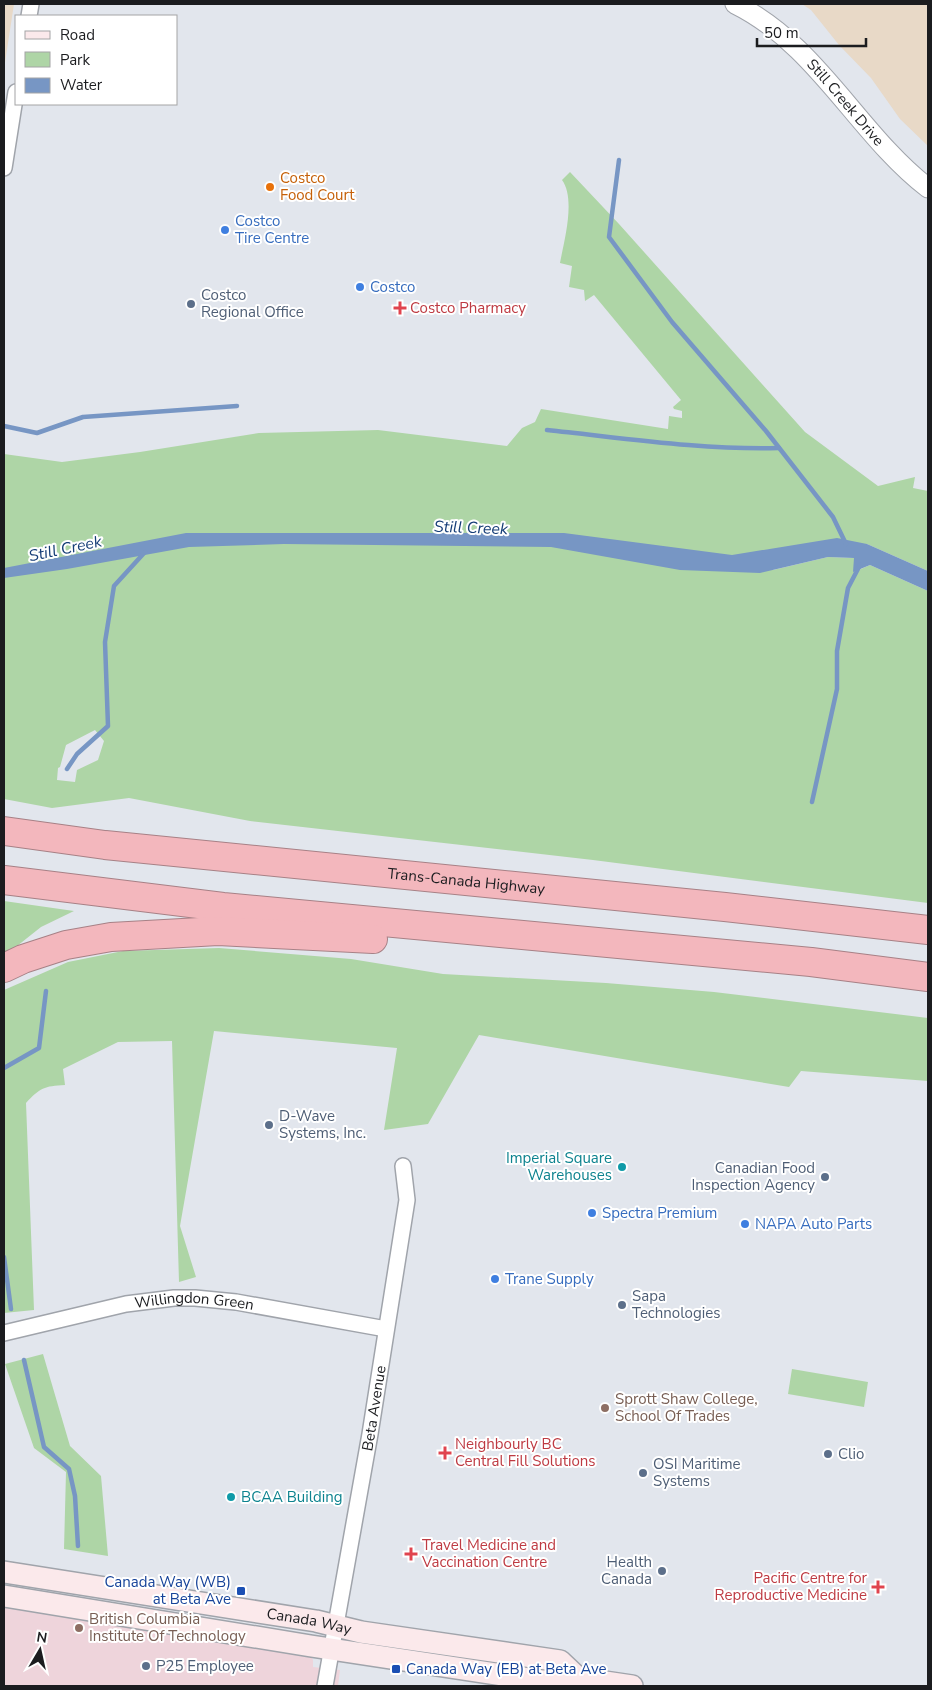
<svg xmlns="http://www.w3.org/2000/svg" width="932" height="1690" font-family="'Nunito Sans',sans-serif">
  <style>
    .industrial { fill: #e8d9c7 }
    .education { fill: #eed4db }
    .green { fill: #aed5a6; fill-rule: evenodd }
    .water { fill: #7796c4 }
    .lines { fill: none; stroke-linecap: round; stroke-linejoin: round }
    .stream { stroke: #7796c4; stroke-width: 4.5 }
    .minor-casing { stroke: #a0a4ab; stroke-width: 18 }
    .tertiary-casing { stroke: #a0a4ab; stroke-width: 21 }
    .secondary-casing { stroke: #a0a4ab; stroke-width: 24 }
    .motorway-casing { stroke: #a78186; stroke-width: 30 }
    .minor { stroke: #fff; stroke-width: 15 }
    .tertiary { stroke: #fff; stroke-width: 19 }
    .secondary { stroke: #fbe9eb; stroke-width: 21 }
    .motorway { stroke: #f3b7bd; stroke-width: 28 }
    .food-dot { fill: #e8710a; stroke: #fff; stroke-width: 2 }
    .shop-dot { fill: #3f7fe0; stroke: #fff; stroke-width: 2 }
    .service-dot { fill: #5c6f8a; stroke: #fff; stroke-width: 2 }
    .health-dot { fill: #e0444e; stroke: #fff; stroke-width: 2 }
    .culture-dot { fill: #0f9aa8; stroke: #fff; stroke-width: 2 }
    .education-dot { fill: #8d6e63; stroke: #fff; stroke-width: 2 }
    .transit-dot { fill: #1a4fb4; stroke: #fff; stroke-width: 2 }
    .labels { text-anchor: middle; stroke-width: 4; stroke-linejoin: round; paint-order: stroke }
    .street-label { font-size: 15px; fill: #1b1c1f; stroke: #fff }
    .food-label { font-size: 15px; fill: #c56008; stroke: #fff; text-anchor: start }
    .shop-label { font-size: 15px; fill: #366cbe; stroke: #fff; text-anchor: start }
    .service-label { font-size: 15px; fill: #4e5e75; stroke: #fff; text-anchor: start }
    .health-label { font-size: 15px; fill: #be3a42; stroke: #fff; text-anchor: start }
    .culture-label { font-size: 15px; fill: #0d838f; stroke: #fff; text-anchor: end }
    .education-label { font-size: 15px; fill: #785e54; stroke: #fff; text-anchor: start }
    .transit-label { font-size: 15px; fill: #164399; stroke: #fff; text-anchor: end }
    .water-label { font-size: 16px; font-style: italic; fill: #153d76; stroke: #fff }
  </style>
  <rect width="100%" height="100%" fill="#e2e6ed"/>
  <g class="industrial">
    <polygon points="4,4 14,4 4,69"/>
    <polygon points="802,4 928,4 928,146 900,119 871,78 839,45 811,10"/>
  </g>
  <polygon class="education" points="4,1604 310,1654 313,1660 313,1667 340,1670 338,1686 4,1686"/>
  <g class="green">
    <path d="M570 172 619 224 805 432 878 486 915 477 913 488 928 491V571L867 544 766 550 773 570 828 557 855 558 854 572 870 565 928 591V903L593 860 250 821 129 798 52 808 4 799V454L62 462 140 452 259 433 378 430 507 446 522 428 535 422 541 409 668 429 669 416 682 418V411L674 409 673 407 681 400 594 295 585 301 584 290 569 287 572 266 560 263C564 241 576 199 562 180ZM95 730 104 741 98 760 77 770 75 782 57 780 58 768 60 767 66 745Z"/>
    <polygon points="4,901 74,911 41,927 12,950 4,954"/>
    <path d="M219 948 351 959 443 974 606 983 714 992 928 1018V1081L801 1071 789 1087 479 1035 428 1124 384 1130 397 1048 214 1031 180 1226 196 1277 179 1282 172 1041 118 1042 63 1069 65 1085C44 1086 40 1088 26 1103L34 1310 4 1313V990L68 962 123 951Z"/>
    <polygon points="43,1354 70,1446 101,1476 108,1556 64,1549 66,1472 34,1448 5,1364"/>
    <polygon points="792,1369 868,1382 864,1407 788,1394"/>
  </g>
  <polygon class="water" points="186,533 564,533 732,555 837,538 867,544 928,571 928,591 870,565 853,572 854,558 828,557 760,573 680,570 551,547 284,544 189,547 67,569 4,578 4,568"/>
  <g class="lines">
    <g class="stream">
      <polyline points="619,160 609,237 672,322 766,431 833,517 846,544"/>
      <polyline points="4,426 37,433 83,417 237,406"/>
      <path d="M547 430C624 438 701 450 779 448"/>
      <polyline points="67,769 77,754 108,726 105,642 114,586 145,552"/>
      <polyline points="812,802 837,689 837,651 848,588 860,565"/>
      <polyline points="4,1068 39,1048 46,991"/>
      <polyline points="4,1257 11,1309"/>
      <polyline points="24,1360 44,1447 69,1469 75,1496 78,1546"/>
    </g>
    <defs>
      <g id="minor">
        <polyline points="29,16 31,4"/>
        <polyline points="4,168 16,92"/>
        <path id="s1" d="M4 1333 126 1304 174 1298H195L236 1302 386 1329"/>
        <path id="s2" d="M325 1686 370 1434 407 1200 403 1166"/>
      </g>
      <g id="tertiary">
        <path id="s3" d="M735 4C818 45 857 133 928 188"/>
      </g>
      <g id="secondary">
        <path id="s4" d="M4 1572 316 1621 361 1632 560 1661 578 1678"/>
        <polyline points="4,1596 311,1646 556,1683 578,1678 632,1686"/>
      </g>
      <g id="motorway">
        <path id="s5" d="M4 831 105 845 725 907 928 930"/>
        <polyline points="4,880 223,907 811,962 928,977"/>
        <polyline points="4,968 23,959 66,945 111,937 218,931 373,939"/>
      </g>
    </defs>
    <use href="#minor" class="minor-casing"/>
    <use href="#tertiary" class="tertiary-casing"/>
    <use href="#secondary" class="secondary-casing"/>
    <use href="#motorway" class="motorway-casing"/>
    <use href="#minor" class="minor"/>
    <use href="#tertiary" class="tertiary"/>
    <use href="#secondary" class="secondary"/>
    <use href="#motorway" class="motorway"/>
  </g>
  <circle class="food-dot" cx="270" cy="187" r="5"/>
  <g class="shop-dot">
    <circle cx="225" cy="230" r="5"/>
    <circle cx="360" cy="287" r="5"/>
    <circle cx="592" cy="1213" r="5"/>
    <circle cx="745" cy="1224" r="5"/>
    <circle cx="495" cy="1279" r="5"/>
  </g>
  <g class="service-dot">
    <circle cx="191" cy="304" r="5"/>
    <circle cx="269" cy="1125" r="5"/>
    <circle cx="825" cy="1177" r="5"/>
    <circle cx="622" cy="1305" r="5"/>
    <circle cx="828" cy="1454" r="5"/>
    <circle cx="643" cy="1473" r="5"/>
    <circle cx="662" cy="1571" r="5"/>
    <circle cx="146" cy="1666" r="5"/>
  </g>
  <g class="health-dot">
    <path d="M397.5 300.5h5v5h5v5h-5v5h-5v-5h-5v-5h5z"/>
    <path d="M442.5 1445.5h5v5h5v5h-5v5h-5v-5h-5v-5h5z"/>
    <path d="M408.5 1546.5h5v5h5v5h-5v5h-5v-5h-5v-5h5z"/>
    <path d="M875.5 1579.5h5v5h5v5h-5v5h-5v-5h-5v-5h5z"/>
  </g>
  <g class="culture-dot">
    <circle cx="622" cy="1167" r="5"/>
    <circle cx="231" cy="1497" r="5"/>
  </g>
  <g class="education-dot">
    <circle cx="605" cy="1408" r="5"/>
    <circle cx="79" cy="1628" r="5"/>
  </g>
  <g class="transit-dot">
    <rect x="236" y="1586" width="10" height="10" rx="2.5"/>
    <rect x="391" y="1664" width="10" height="10" rx="2.5"/>
  </g>
  <g class="labels">
    <g class="street-label">
      <text dy="5" stroke="none"><textPath href="#s3" startOffset="149">Still Creek Drive</textPath></text>
      <text dy="5" stroke="none"><textPath href="#s5" startOffset="465">Trans-Canada Highway</textPath></text>
      <text dy="5" stroke="none"><textPath href="#s1" startOffset="194">Willingdon Green</textPath></text>
      <text dy="5" stroke="none"><textPath href="#s2" startOffset="282">Beta Avenue</textPath></text>
      <text dy="5" stroke="none"><textPath href="#s4" startOffset="309">Canada Way</textPath></text>
    </g>
    <g class="food-label">
      <text x="280" y="183">Costco<tspan x="280" dy="17">Food Court</tspan></text>
    </g>
    <g class="shop-label">
      <text x="235" y="226">Costco<tspan x="235" dy="17">Tire Centre</tspan></text>
      <text x="370" y="292">Costco</text>
      <text x="602" y="1218">Spectra Premium</text>
      <text x="755" y="1229">NAPA Auto Parts</text>
      <text x="505" y="1284">Trane Supply</text>
    </g>
    <g class="service-label">
      <text x="201" y="300">Costco<tspan x="201" dy="17">Regional Office</tspan></text>
      <text x="279" y="1121">D-Wave<tspan x="279" dy="17">Systems, Inc.</tspan></text>
      <text x="815" y="1173" text-anchor="end">Canadian Food<tspan x="815" dy="17">Inspection Agency</tspan></text>
      <text x="632" y="1301">Sapa<tspan x="632" dy="17">Technologies</tspan></text>
      <text x="838" y="1459">Clio</text>
      <text x="653" y="1469">OSI Maritime<tspan x="653" dy="17">Systems</tspan></text>
      <text x="652" y="1567" text-anchor="end">Health<tspan x="652" dy="17">Canada</tspan></text>
      <text x="156" y="1671">P25 Employee</text>
    </g>
    <g class="health-label">
      <text x="410" y="313">Costco Pharmacy</text>
      <text x="455" y="1449">Neighbourly BC<tspan x="455" dy="17">Central Fill Solutions</tspan></text>
      <text x="422" y="1550">Travel Medicine and<tspan x="422" dy="17">Vaccination Centre</tspan></text>
      <text x="867" y="1583" text-anchor="end">Pacific Centre for<tspan x="867" dy="17">Reproductive Medicine</tspan></text>
    </g>
    <g class="culture-label">
      <text x="612" y="1163">Imperial Square<tspan x="612" dy="17">Warehouses</tspan></text>
      <text x="241" y="1502" text-anchor="start">BCAA Building</text>
    </g>
    <g class="education-label">
      <text x="615" y="1404">Sprott Shaw College,<tspan x="615" dy="17">School Of Trades</tspan></text>
      <text x="89" y="1624">British Columbia<tspan x="89" dy="17">Institute Of Technology</tspan></text>
    </g>
    <g class="transit-label">
      <text x="231" y="1587">Canada Way (WB)<tspan x="231" dy="17">at Beta Ave</tspan></text>
      <text x="406" y="1674" text-anchor="start">Canada Way (EB) at Beta Ave</text>
    </g>
    <g class="water-label">
      <text transform="translate(471 527) rotate(2)" y="6">Still Creek</text>
      <text transform="translate(65 548) rotate(-12)" y="6">Still Creek</text>
    </g>
  </g>
  <rect width="932" height="1690" fill="none" stroke="#1b1c1f" stroke-width="10"/>
  <rect x="15" y="15" width="162" height="90" fill="#ffffff" stroke="#a4a4a5"/>
  <rect x="25" y="31" width="25" height="8" fill="#fbe9eb" stroke="#a4a4a5"/>
  <text x="60" y="40" font-size="15" fill="#1b1c1f">Road</text>
  <rect x="25" y="52" width="25" height="15" fill="#aed5a6" stroke="#a4a4a5"/>
  <text x="60" y="65" font-size="15" fill="#1b1c1f">Park</text>
  <rect x="25" y="78" width="25" height="15" fill="#7796c4" stroke="#a4a4a5"/>
  <text x="60" y="90" font-size="15" fill="#1b1c1f">Water</text>
  <g transform="translate(40 1650) rotate(9)" stroke="#ffffff" stroke-width="4" paint-order="stroke">
  <path d="M0-4L9 19L0 12L-9 19Z" fill="#1b1c1f"/>
  <text y="-8" font-size="14" font-weight="bold" text-anchor="middle" fill="#1b1c1f">N</text>
  </g>
  <path d="M757 38v8h109v-8" fill="none" stroke="#1b1c1f" stroke-width="2.5"/>
  <text x="764" y="38" font-size="15" fill="#1b1c1f" stroke="#ffffff" stroke-width="4" paint-order="stroke">50 m</text>
</svg>
